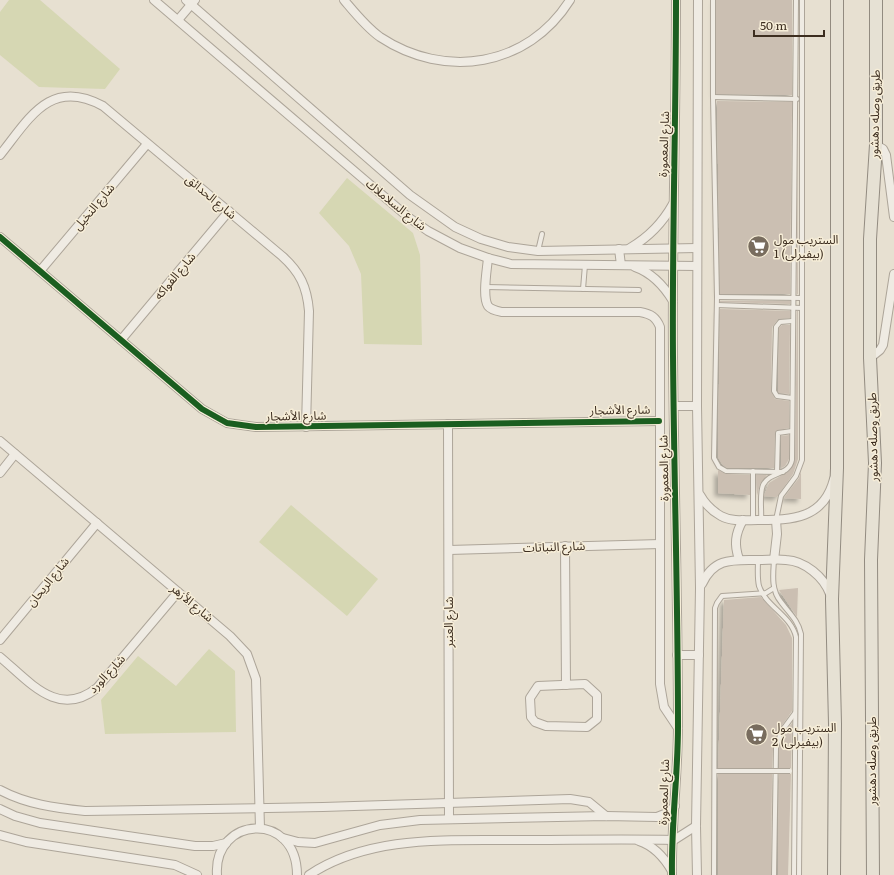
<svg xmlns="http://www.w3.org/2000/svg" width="894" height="875" font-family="Literata,'Noto Sans Arabic',serif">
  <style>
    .green { fill: #d6d7b3 }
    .building { fill: #cbbfb2; filter: url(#shadow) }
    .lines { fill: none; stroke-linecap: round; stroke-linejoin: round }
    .lane-casing { stroke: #ada599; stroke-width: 6 }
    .street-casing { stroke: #ada599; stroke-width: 10 }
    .primary-casing { stroke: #928b80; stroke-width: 14 }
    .lane { stroke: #efebe3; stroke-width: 4 }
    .street { stroke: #efebe3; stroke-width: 8 }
    .primary { stroke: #e6e1d4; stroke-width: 12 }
    .lane-bridge-casing { stroke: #ada599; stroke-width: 6; stroke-linecap: butt }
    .lane-bridge { stroke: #efebe3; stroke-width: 4 }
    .cycleway-casing { stroke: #f7eed8; stroke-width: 8 }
    .cycleway { stroke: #1b5e20; stroke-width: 6 }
    .labels { text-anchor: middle; stroke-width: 3; stroke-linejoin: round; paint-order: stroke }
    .street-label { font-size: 12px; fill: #3d2e20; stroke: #f7eed8 }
    .poi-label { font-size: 12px; fill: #3d2e20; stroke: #f7eed8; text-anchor: start }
  </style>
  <defs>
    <filter id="shadow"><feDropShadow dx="-3.5" dy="3.5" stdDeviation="2" flood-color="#0004"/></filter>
  </defs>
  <rect width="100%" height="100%" fill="#e7e0d1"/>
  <g class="green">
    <polygon points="9,0 40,0 120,69 105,89 39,87 0,55 0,12"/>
    <polygon points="347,178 413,233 420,255 422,345 364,344 361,274 349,246 319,213"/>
    <polygon points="291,505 378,579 347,616 259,542"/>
    <polygon points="209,649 235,671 236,732 105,734 101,700 138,656 176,686"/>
  </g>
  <g class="building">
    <polygon points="716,0 792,0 792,95 716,94"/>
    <polygon points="717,101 792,102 790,294 720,294"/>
    <polygon points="798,115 798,294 797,294"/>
    <polygon points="720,301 790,301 790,304 720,302"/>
    <polygon points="720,309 790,311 790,318 778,319 772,327 771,391 775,399 789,401 789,428 777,430 775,433 774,468 727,468 722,464 718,457"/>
    <polygon points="797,311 798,311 798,459 793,474 777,497 764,496 769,483 789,471 795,460"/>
    <polygon points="782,325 790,325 789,394 779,393 778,390 779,328"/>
    <polygon points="789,435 789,459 785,466 781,468 781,436"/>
    <polygon points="718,470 726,474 750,475 750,495 718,493"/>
    <polygon points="801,471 801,499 784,498 799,478"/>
    <polygon points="756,475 767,475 760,484 757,496"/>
    <polygon points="798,588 797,617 779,590"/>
    <polygon points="761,597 786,625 792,638 792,711 778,731 773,748 772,768 718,768 724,600"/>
    <polygon points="792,723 791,768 779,768 779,749 784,734"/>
    <polygon points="718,774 772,774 771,875 718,875"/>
    <polygon points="779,774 791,774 788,875 778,875"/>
  </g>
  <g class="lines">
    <defs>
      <g id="lane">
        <polyline points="713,0 713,97 717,297 714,458 719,467 726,471 783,472"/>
        <polyline points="713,97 797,99"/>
        <polyline points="538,251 542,234"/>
        <polyline points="486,287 639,290"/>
        <polyline points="583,289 585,265"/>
        <polyline points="717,297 802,298"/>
        <polyline points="717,305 802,308"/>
        <polyline points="792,398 777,396 774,391 776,327 780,322 792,321"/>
        <polyline points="753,471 753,520"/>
        <polyline points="777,472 778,433 792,431"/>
        <path d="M761 520C762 510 759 495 763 485 770 471 789 476 792 460L796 0"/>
        <polyline points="776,520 781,496 796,476 802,460 802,0"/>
        <path d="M758 560C758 569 757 577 759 586 766 607 791 615 796 637L794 875"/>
        <path d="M774 560C773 575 771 590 781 602 789 613 798 620 801 634L799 875"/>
        <polyline points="715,771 764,771"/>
        <polyline points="714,875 715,608 717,603 722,596 766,593 774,588"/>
        <polyline points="774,875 776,748 781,732 795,713"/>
      </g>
      <g id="street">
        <polyline points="154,0 408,217 428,231 460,248 488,258 511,264 697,266"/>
        <polyline points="186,0 410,195 455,227 481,239 508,247 538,251 697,248"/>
        <path d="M344 0C355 13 366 27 380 37 445 80 528 67 570 0"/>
        <polyline points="178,20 195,0"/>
        <polyline points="876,145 883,149 886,155 894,217"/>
        <path d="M0 155C29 119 50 77 103 106L282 256C300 272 307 287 309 311L306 427"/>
        <polyline points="0,237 202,409 227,423 256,427 659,421"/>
        <path d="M630 248C649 237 662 224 673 204"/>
        <polyline points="619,249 621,265"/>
        <path d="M488 258C487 270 482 296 488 306 491 310 497 311 502 312H640C651 314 656 317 660 327V684L664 707 678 728"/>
        <path d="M635 267C652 273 664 286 673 301"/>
        <polyline points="40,271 147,144"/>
        <polyline points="121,340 229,211"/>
        <polyline points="870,358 880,350 883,345 894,274"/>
        <polyline points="674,406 697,406"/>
        <polyline points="448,424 449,819"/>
        <polyline points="0,441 230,636 247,654 256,679 260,828"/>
        <polyline points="0,473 15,454"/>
        <path d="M700 495C705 504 712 511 721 516 732 522 746 520 758 520 792 520 824 519 834 479"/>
        <polyline points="565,546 566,685"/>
        <polyline points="449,550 660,544"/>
        <path d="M739 559C734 545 735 534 743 520"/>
        <polyline points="774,560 777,534 776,520"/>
        <path d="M702 584C714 557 733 560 759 560 768 560 777 559 786 560 805 561 824 577 830 594"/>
        <polyline points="0,640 97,523"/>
        <polyline points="677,655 699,655"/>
        <path d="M0 657C30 682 58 719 97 688L178 592"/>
        <polygon points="585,684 597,695 597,719 587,727 546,726 535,722 531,717 530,698 538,686"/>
        <path d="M0 790C26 804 55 808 85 811L323 807 570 799 589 802 606 816"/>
        <polyline points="0,809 15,816 40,823 195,846 213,846 226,843"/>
        <polyline points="0,835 26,842 156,862 175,865 197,875"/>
        <polyline points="283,838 298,842 315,843 380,825 420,820 606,816 657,817 667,813 675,806"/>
        <path d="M639 841C654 846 664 857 672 871"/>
        <path d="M217 875C213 816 297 810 297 875"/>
        <path d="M309 875C371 834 450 841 522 840 572 840 623 839 674 840L696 826"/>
        <path d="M672 875C671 825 678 775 678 726 678 602 674 479 673 356 672 237 676 119 676 0"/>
        <polyline points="697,875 696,826 700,588 697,406 698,0"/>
      </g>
      <g id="primary">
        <polyline points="834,875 835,724 832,599 837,468 837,0"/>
        <polyline points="873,875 871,560 875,463 870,358 870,239 876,145 876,0"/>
      </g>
    </defs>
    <use href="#lane" class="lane-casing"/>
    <use href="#street" class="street-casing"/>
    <use href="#primary" class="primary-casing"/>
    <use href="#lane" class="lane"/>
    <use href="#street" class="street"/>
    <use href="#primary" class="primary"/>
    <defs>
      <polyline id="lane-bridge" points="764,771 790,771"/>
    </defs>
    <use href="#lane-bridge" class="lane-bridge-casing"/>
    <use href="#lane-bridge" class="lane-bridge"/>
    <defs>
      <g id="cycleway">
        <polyline points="0,237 202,409 227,423 256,427 659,421"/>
        <path d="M672 875C671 825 678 775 678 726 678 602 674 479 673 356 672 237 676 119 676 0"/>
      </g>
    </defs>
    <use href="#cycleway" class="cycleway-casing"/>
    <use href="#cycleway" class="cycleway"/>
  </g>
  <defs>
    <symbol id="supermarket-disc" viewBox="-11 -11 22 22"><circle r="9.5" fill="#786c5e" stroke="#f7eed8"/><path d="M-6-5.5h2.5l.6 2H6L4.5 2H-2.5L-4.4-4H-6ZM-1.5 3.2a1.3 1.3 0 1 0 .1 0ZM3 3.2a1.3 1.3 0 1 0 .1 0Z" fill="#fff"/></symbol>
  </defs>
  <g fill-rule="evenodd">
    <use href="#supermarket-disc" x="746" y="234" width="25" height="25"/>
    <use href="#supermarket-disc" x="744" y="722" width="25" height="25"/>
  </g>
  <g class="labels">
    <g class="street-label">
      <text transform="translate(875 114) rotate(-89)" y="4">طريق وصله دهشور</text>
      <text transform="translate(664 144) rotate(-88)" y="4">شارع المعمورة</text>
      <text transform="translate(211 197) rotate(40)" y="4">شارع الحدائق</text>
      <text transform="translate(396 205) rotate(39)" y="4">شارع السلاملاك</text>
      <text transform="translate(94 207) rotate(-50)" y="4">شارع النخيل</text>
      <text transform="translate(175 276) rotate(-50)" y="4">شارع الفواكه</text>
      <text transform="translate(620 410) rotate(-1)" y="4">شارع الأشجار</text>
      <text transform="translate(296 416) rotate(-1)" y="4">شارع الأشجار</text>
      <text transform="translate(873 437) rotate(-91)" y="4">طريق وصله دهشور</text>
      <text transform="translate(664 468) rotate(-91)" y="4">شارع المعمورة</text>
      <text transform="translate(554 547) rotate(-2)" y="4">شارع النباتات</text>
      <text transform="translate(48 582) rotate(-51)" y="4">شارع الريحان</text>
      <text transform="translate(192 603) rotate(40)" y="4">شارع الأزهر</text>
      <text transform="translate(449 622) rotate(-90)" y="4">شارع العنبر</text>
      <text transform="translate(107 674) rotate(-47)" y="4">شارع الورد</text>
      <text transform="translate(872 761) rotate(-90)" y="4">طريق وصله دهشور</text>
      <text transform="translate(664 792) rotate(-88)" y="4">شارع المعمورة</text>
    </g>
    <g class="poi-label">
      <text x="774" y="244">الستريب مول<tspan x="774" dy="14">1 (بيفيرلى)</tspan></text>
      <text x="772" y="732">الستريب مول<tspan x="772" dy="14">2 (بيفيرلى)</tspan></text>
    </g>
  </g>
  <path d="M754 30v6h70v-6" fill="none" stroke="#3d2e20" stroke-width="2"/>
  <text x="760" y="30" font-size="12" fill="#3d2e20" stroke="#f7eed8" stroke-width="3" paint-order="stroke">50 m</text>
</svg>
